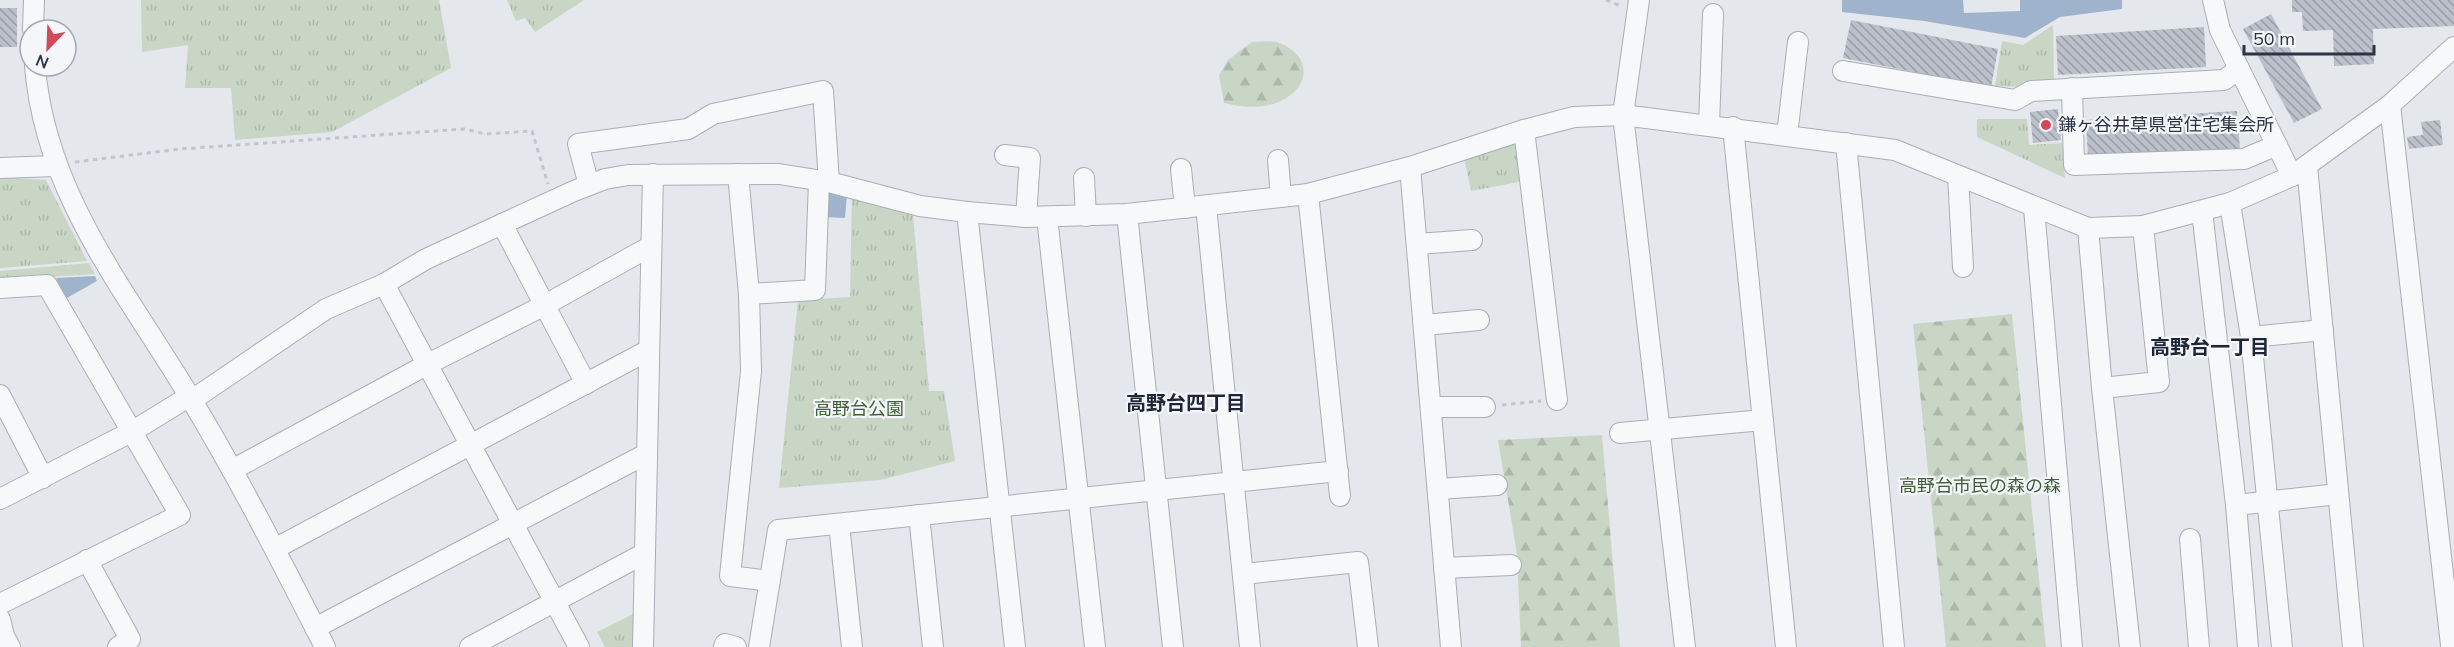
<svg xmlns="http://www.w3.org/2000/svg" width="2454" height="647" font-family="Mulish,'Noto Sans JP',sans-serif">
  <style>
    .grass { fill: url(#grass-tufts) }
    .forest { fill: url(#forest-firs) }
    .water { fill: #9fb4cc }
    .building { fill: url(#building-back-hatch) }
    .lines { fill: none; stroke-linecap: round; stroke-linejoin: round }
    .minor-casing { stroke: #a9aeb7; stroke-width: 22 }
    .path { stroke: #c2c5cb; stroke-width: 3; stroke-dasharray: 4.5 4.5; stroke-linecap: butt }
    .minor { stroke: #f7f8fa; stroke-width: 20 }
    .poi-dot { fill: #d1495b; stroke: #f4f6f9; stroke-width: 2 }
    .labels { text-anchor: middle; stroke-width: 4.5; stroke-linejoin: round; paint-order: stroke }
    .poi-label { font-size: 18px; fill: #2b3445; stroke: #f4f6f9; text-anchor: start }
    .park-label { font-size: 18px; fill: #3f6138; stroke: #f4f6f9 }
    .neighbourhood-label { font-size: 20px; font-weight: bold; fill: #1d2536; stroke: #f4f6f9 }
  </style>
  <defs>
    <pattern id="grass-tufts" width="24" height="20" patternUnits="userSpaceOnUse" patternTransform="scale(1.5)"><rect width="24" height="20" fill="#c9d6c5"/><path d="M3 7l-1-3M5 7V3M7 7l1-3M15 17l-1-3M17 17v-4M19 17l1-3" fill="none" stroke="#adb8ab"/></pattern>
    <pattern id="forest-firs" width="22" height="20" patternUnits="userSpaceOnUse" patternTransform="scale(1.5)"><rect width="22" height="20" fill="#c9d6c5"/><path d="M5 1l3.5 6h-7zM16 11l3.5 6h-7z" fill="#adb8ab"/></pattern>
    <pattern id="building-back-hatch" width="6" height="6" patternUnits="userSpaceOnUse" patternTransform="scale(1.5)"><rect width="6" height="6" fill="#bbc0ca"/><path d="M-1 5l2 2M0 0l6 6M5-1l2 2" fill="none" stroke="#989da6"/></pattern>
  </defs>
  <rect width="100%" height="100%" fill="#e4e7ec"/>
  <g class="grass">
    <polygon points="141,0 439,0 451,68 332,132 235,140 231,88 185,88 188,45 142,52"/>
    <polygon points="507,0 584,0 535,32 525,18 516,21"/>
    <polygon points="2053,25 2054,81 2024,87 1995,86 2002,41 2023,45"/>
    <polygon points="1977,119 2027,119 2029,145 2062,143 2065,178 1977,137"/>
    <polygon points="1511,141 1519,146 1524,181 1471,191 1464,157"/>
    <polygon points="0,177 46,180 87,261 0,268"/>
    <polygon points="852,193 906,208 913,215 929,391 944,391 955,461 880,480 779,488 798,300 850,297"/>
    <polygon points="89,263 95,274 0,280 0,271"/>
    <polygon points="637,612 636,647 605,647 597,632"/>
  </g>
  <g class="forest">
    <path d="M1252 42C1260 42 1272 40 1280 43 1315 58 1309 91 1276 103 1259 109 1241 107 1224 103L1219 75 1228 60Z"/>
    <polygon points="2012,314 2046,647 1946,647 1913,324"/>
    <polygon points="1602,435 1620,647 1521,647 1517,554 1498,440"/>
  </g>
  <g class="water">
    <polygon points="1842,0 1963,0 1964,13 2020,11 2020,0 2122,0 2122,9 2060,17 2025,38 1924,21 1842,12"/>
    <polygon points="832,189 847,194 845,218 825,217 825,196"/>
    <polygon points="95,276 97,281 65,299 56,278"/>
  </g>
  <g class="building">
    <polygon points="2292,0 2454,0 2454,26 2373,29 2374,64 2334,66 2333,30 2303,31 2302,12 2292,12"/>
    <rect x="0" y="8" width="17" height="39"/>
    <polygon points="2271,14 2322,109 2294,123 2243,29"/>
    <polygon points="1851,20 1998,49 1991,87 1843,58"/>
    <polygon points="2204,27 2206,67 2058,75 2056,36"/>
    <polygon points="2058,109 2061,140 2033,143 2030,112"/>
    <polygon points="2237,111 2240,150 2088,158 2086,120"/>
    <polygon points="2440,120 2443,145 2409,149 2407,137 2423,135 2421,122"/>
  </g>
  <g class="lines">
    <defs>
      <g id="minor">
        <polyline points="1639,0 1623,115 1685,647"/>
        <polyline points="2213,0 2220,30 2292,176"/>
        <polyline points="33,30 34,0"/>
        <path d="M35 66C45 195 127 292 191 399 240 480 282 563 325 647"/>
        <polyline points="1843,71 2015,100 2031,91 2224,80 2239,69"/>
        <polyline points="2072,88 2074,165 2244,159 2277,145"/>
        <polyline points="2390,105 2451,645"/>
        <polyline points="1709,125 1713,14"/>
        <polyline points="1733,127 1786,647"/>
        <polyline points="1524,130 1557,400"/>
        <polyline points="1787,135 1798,42"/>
        <polyline points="1846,143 1894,647"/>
        <polyline points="1005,155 1030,158 1026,217"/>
        <polyline points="1278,160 1281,197"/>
        <polyline points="2307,166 2353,647"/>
        <polyline points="1410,167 1451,647"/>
        <polyline points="0,168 55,166"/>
        <polyline points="1181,169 1185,208"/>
        <polyline points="738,174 749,294 751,371 730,576 770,581"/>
        <polyline points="1958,176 1963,267"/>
        <polyline points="1084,178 1086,216"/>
        <polyline points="589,185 578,144 688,129 713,114 823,91 829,182"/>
        <polyline points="1308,194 1340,496"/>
        <polyline points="2230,203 2251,337 2282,647"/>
        <polyline points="1206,206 1250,647"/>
        <polyline points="2034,208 2072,647"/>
        <polyline points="2202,211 2236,505 2248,647"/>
        <polyline points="967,212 1015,647"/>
        <polyline points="1127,214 1173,647"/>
        <polyline points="1047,217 1095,647"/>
        <polyline points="502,224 586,384"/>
        <polyline points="2088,228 2102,388 2130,647"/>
        <polyline points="1417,244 1472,240"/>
        <polyline points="384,284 579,647"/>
        <polyline points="0,288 47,285 180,515 0,604"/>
        <polyline points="749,294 815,290 819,181"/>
        <polyline points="1424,325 1479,320"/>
        <polyline points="2251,337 2323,330"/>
        <polyline points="2102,388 2159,382 2143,226"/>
        <polyline points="0,395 43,478"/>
        <polyline points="192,400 326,309 384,284 426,259 574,191 605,179 628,175 779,174 829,182 920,206 967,212 1026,217 1127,214 1308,194 1410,167 1524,130 1574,117 1623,115 1895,150 2088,228 2143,226 2230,203 2292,176 2390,105 2454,47"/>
        <polyline points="1431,407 1485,407"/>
        <polyline points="1620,433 1763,420"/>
        <polyline points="232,470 428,364 545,305 651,246"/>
        <polyline points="1438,489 1497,485"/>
        <polyline points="0,499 133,431 190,396"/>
        <polyline points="2236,505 2338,494"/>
        <polyline points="919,515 933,647"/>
        <polyline points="839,524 852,647"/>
        <polyline points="2190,539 2199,647"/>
        <polyline points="276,548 647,351"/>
        <polyline points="87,560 130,639 118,647"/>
        <polyline points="1444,568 1511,565"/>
        <polyline points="1244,574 1358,562 1368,647"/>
        <polyline points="0,619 4,636 10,647"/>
        <polyline points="315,628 646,454"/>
        <polyline points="470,647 645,553"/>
        <polyline points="643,647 653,174"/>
        <polyline points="724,647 725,644 736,647"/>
        <polyline points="759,647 778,530 1338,471"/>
      </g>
    </defs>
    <use href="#minor" class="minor-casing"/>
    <g class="path">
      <polyline points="1606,0 1621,6"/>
      <polyline points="75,162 180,149 464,129 485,134 532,131 548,184"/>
      <polyline points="1502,405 1541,401"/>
    </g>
    <use href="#minor" class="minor"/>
  </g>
  <circle class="poi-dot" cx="2046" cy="125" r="6"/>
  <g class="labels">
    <g class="poi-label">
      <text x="2058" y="131">鎌ヶ谷井草県営住宅集会所</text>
    </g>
    <g class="park-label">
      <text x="859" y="415">高野台公園</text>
      <text x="1980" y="492">高野台市民の森の森</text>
    </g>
    <g class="neighbourhood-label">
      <text x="2210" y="354">高野台一丁目</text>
      <text x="1186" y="410">高野台四丁目</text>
    </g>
  </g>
  <g transform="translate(48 48) rotate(203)"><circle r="28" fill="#f4f6f9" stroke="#a4a8b1" stroke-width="1.5"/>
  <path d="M0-4.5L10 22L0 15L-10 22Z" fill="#d1495b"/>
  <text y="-9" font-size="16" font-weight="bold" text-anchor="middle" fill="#2b3445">N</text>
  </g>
  <path d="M2244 45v9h130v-9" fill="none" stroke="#2b3445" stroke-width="3"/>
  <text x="2253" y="45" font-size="18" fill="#2b3445" stroke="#f4f6f9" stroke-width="4.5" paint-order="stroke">50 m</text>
</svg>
